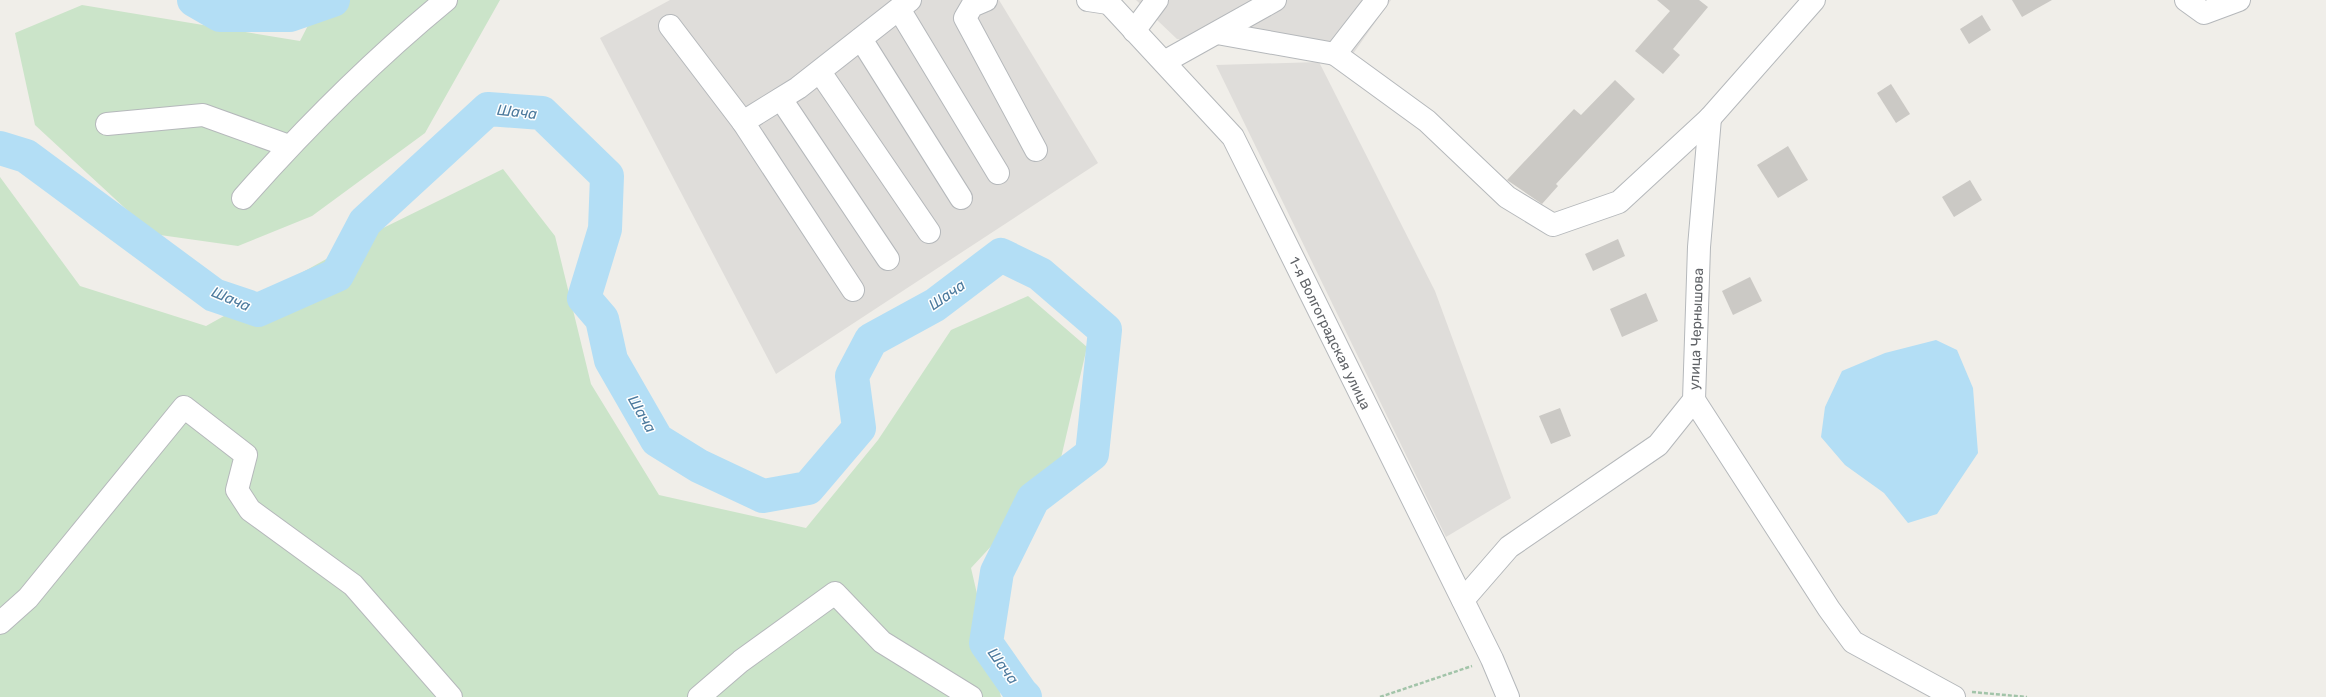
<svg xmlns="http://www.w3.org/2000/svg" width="2326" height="697" font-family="Rubik,sans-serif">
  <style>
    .industrial { fill: #dfddda }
    .green { fill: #cbe4c9 }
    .water { fill: #b3def5 }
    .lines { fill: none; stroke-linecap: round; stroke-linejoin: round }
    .river { stroke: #b3def5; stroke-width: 34 }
    .building { fill: #cbc9c5 }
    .minor-casing { stroke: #b5b8bb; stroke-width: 24 }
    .path { stroke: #a2c4a9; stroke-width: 2.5; stroke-dasharray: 4 2; stroke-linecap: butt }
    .minor { stroke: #fff; stroke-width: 22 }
    .labels { text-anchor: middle; stroke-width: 3; stroke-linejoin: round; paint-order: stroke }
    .street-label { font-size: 14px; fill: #606367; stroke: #fff }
    .water-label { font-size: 15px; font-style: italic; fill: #4d7b9e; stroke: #fff }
  </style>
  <rect width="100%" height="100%" fill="#f0eee9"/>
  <g class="industrial">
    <polygon points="670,0 999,0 1098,163 776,374 600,38"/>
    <polygon points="1136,0 1391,0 1343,68 1318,57 1177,39"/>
    <polygon points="1319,62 1435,291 1511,498 1446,537 1216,65"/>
  </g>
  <g class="green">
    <polygon points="321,0 500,0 425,133 312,216 238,246 153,234 35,125 15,33 82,5 300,41"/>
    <polygon points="503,169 555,236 591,384 659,495 806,528 878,440 951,330 1028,296 1087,347 1057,475 971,568 1001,697 0,697 0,177 80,286 206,326 373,233"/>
  </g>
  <polygon class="water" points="1936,340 1957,350 1973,388 1978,453 1937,514 1908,523 1884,493 1845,465 1821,437 1825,407 1842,371 1885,353"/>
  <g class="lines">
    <g class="river">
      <polyline points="194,0 220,15 290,15 333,0"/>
      <polyline points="0,148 26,156 214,295 258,310 337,275 365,222 488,109 542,113 607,176 605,229 584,298 602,319 611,360 657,440 699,466 763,496 808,488 859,428 852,376 871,340 935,305 1001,255 1040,274 1105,330 1092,454 1033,499 997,572 986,643 1021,693 1025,697"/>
    </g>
  </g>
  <g class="building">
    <polygon points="1657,0 1699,0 1708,7 1673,49 1680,55 1663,74 1635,51 1670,11"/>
    <polygon points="2012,0 2052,0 2022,17"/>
    <polygon points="1982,15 1991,30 1969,44 1960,29"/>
    <polygon points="1615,80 1635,99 1556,184 1558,186 1542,204 1507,180 1574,109 1581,115"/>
    <polygon points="1891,84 1910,114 1896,123 1877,93"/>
    <polygon points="1788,146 1808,180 1778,198 1757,165"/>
    <polygon points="1970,180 1982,200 1954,217 1942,197"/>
    <polygon points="1618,239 1625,256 1593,271 1585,254"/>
    <polygon points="1750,277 1762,301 1733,315 1722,291"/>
    <polygon points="1646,293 1658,321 1622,337 1610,309"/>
    <polygon points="1560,408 1571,436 1551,444 1539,416"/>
  </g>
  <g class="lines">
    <defs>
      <g id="minor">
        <polyline points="986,0 972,6 965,18 1036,150"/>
        <polyline points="1088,0 1108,3"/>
        <polyline points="1106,0 1233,137 1492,659 1508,697"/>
        <polyline points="2186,0 2204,13 2239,0"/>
        <polyline points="899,9 998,173"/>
        <polyline points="670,26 743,122 853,290"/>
        <polyline points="1134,31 1157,0"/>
        <polyline points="1217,33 1335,54 1377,0"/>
        <polyline points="861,39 961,198"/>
        <polyline points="1335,54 1427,121 1507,197 1553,225 1619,202 1710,118 1814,0"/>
        <polyline points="1164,62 1275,0"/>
        <polyline points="820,72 929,232"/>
        <polyline points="781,99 888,259"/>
        <polyline points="743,122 798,88 910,0"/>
        <polyline points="107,124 203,115 289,146"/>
        <path d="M243 198C306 127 373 60 446 0"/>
        <polyline points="1694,400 1829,609 1853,642 1954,697"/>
        <polyline points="1463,600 1509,547 1658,445 1694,400 1699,247 1710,118"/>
        <polyline points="0,623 28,598 184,407 246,455 237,490 250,510 353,585 451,697"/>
        <polyline points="699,697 741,661 835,593 882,642 971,697"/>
      </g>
    </defs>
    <use href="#minor" class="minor-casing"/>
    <g class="path">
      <polyline points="1972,692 2027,697"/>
      <polyline points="1380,697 1472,666"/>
    </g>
    <use href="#minor" class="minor"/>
  </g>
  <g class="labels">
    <g class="street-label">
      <text transform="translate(1696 329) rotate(-88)" y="5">улица Чернышова</text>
      <text transform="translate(1330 333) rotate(64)" y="5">1-я Волгоградская улица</text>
    </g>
    <g class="water-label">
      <text transform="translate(517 112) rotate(6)" y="5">Шача</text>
      <text transform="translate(947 295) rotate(-35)" y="5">Шача</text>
      <text transform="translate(231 299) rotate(23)" y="5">Шача</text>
      <text transform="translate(642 414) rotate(60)" y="5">Шача</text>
      <text transform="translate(1003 666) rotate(54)" y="5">Шача</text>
    </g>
  </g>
</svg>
